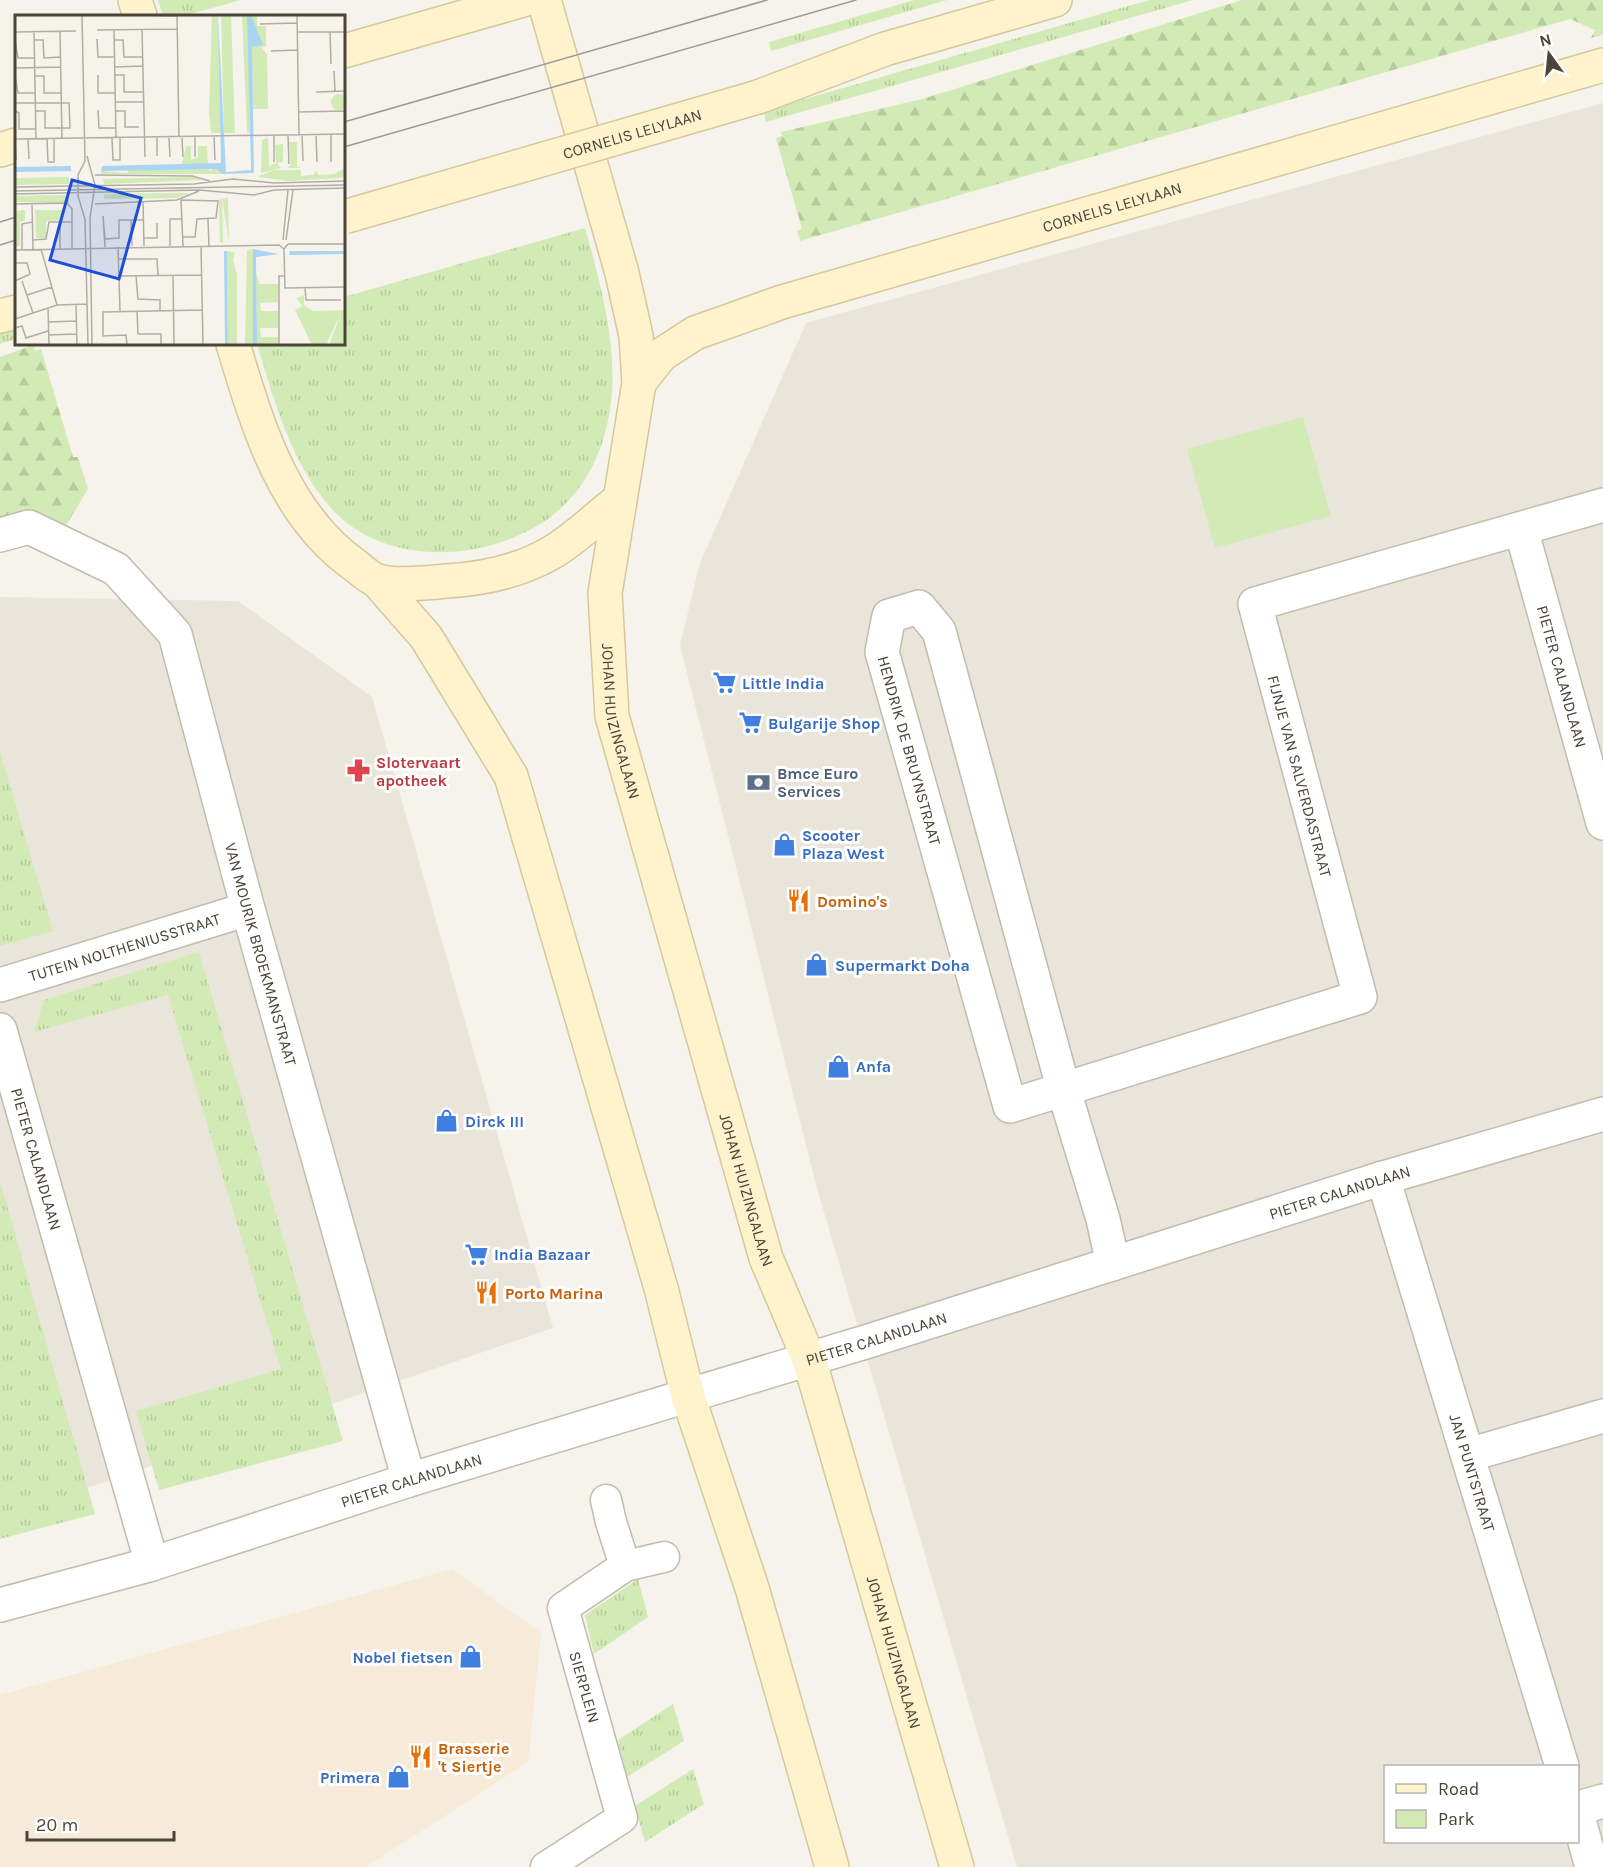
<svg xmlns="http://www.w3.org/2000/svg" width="1603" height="1867" font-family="Karla,sans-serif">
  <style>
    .residential { fill: #eae5da; fill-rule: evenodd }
    .commercial { fill: #f7ead8 }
    .grass { fill: url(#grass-tufts) }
    .forest { fill: url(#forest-firs) }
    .park { fill: #d2eab5 }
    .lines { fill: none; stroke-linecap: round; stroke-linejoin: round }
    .pedestrian-casing { stroke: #c2bbae; stroke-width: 33 }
    .minor-casing { stroke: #c2bbae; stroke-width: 36 }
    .tertiary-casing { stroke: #c2bbae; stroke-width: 36 }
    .secondary-casing { stroke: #d6c79b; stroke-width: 36 }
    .pedestrian { stroke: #fff; stroke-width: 30 }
    .minor { stroke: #fff; stroke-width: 33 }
    .tertiary { stroke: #fff; stroke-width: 33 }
    .secondary { stroke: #fff3cd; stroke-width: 33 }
    .tram { stroke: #9a9a9a; stroke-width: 1.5 }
    .secondary-bridge-casing { stroke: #d6c79b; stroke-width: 36; stroke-linecap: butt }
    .secondary-bridge { stroke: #fff3cd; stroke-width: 33 }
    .labels { text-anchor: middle; stroke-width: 6; stroke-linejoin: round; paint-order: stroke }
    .street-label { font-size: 16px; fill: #4b4439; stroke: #fff }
    .shop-label { font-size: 16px; font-weight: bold; fill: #366cbe; stroke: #fff; text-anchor: start }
    .health-label { font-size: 16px; font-weight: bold; fill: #be3a42; stroke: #fff; text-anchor: start }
    .service-label { font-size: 16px; font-weight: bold; fill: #4e5e75; stroke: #fff; text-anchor: start }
    .food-label { font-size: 16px; font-weight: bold; fill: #c56008; stroke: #fff; text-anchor: start }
    .inset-road { fill: none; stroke: #b2ada4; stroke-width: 1.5 }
    .view { fill: #1d4ed8; fill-opacity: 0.15; stroke: #1d4ed8; stroke-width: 3 }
    .inset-edge { fill: none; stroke: #4b4439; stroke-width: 3 }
  </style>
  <defs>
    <pattern id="grass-tufts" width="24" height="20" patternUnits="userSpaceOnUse" patternTransform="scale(1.5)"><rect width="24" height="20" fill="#d2eab5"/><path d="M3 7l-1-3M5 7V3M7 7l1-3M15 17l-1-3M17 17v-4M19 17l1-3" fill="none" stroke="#b6ca9c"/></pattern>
    <pattern id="forest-firs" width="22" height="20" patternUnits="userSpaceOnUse" patternTransform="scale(1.5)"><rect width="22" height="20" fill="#d2eab5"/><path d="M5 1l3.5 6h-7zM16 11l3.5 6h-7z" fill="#b6ca9c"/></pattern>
  </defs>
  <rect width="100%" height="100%" fill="#f6f3ec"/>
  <g class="residential">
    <path d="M1603 103V1867H1017L816 1185 680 645 700 563 806 323ZM1386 1766H1578V1842H1386Z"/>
    <polygon points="0,597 238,601 372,697 553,1328 0,1518"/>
  </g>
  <polygon class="commercial" points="452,1569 541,1633 528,1762 366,1867 0,1867 0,1695"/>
  <g class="grass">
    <polygon points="158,0 241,0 183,16 163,16"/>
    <polygon points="914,0 947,0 771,51 769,42"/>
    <polygon points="1149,0 1193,0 766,122 763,111"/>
    <path d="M585 228C603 293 624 366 605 433 596 467 577 498 548 519 486 562 384 568 331 508 291 463 274 400 257 344H344V297Z"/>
    <polygon points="16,325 16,339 0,344 0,330"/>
    <polygon points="0,752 53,931 0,946"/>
    <polygon points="199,952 343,1441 159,1490 136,1411 281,1369 168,995 34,1032 44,1000"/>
    <polygon points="0,1181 95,1514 0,1539"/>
    <polygon points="638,1579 648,1617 594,1654 585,1615"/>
    <polygon points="673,1704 684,1741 627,1777 618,1740"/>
    <polygon points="693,1769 704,1804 645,1842 635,1806"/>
  </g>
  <g class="forest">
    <polygon points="1242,0 1603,0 1603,35 1591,38 1595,30 1570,19 800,241 797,231 802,229 776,138 782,136 781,132 922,99"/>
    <polygon points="33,345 35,351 41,349 73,457 78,457 88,489 65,527 0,531 0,357"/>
  </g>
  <polygon class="park" points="1303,417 1331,516 1215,548 1187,449"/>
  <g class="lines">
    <defs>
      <g id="pedestrian">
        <polyline points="625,1566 664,1557"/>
        <polyline points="546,1867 622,1818 563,1608 625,1566 611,1522 606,1500"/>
      </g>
      <g id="minor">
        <path id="s1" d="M1521 529 1603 823"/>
        <path id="s2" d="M0 535 29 527 116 569 175 634 248 909 409 1480"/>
        <path id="s3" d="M0 985 248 909"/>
        <path id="s4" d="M0 1030 152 1564"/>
        <path id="s5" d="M1383 1178 1562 1766"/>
        <path id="s6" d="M1113 1264 1103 1219 1064 1091 939 631 919 607 889 616 882 652 1010 1106 1360 997 1255 604 1603 505"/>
        <polyline points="1468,1455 1603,1416"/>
        <polyline points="1578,1808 1603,1801"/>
        <polyline points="1578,1817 1592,1867"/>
      </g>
      <g id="tertiary">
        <path id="s7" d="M0 1605 152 1564 409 1480 872 1340 1383 1178 1603 1114"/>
      </g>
      <g id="secondary">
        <polyline points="135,0 140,16"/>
        <path id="s8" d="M544 0 622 273 636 336 639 383 605 593 612 716 766 1258 809 1359 957 1867"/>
        <polyline points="344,51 523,0"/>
        <polyline points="758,97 885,49 1055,0"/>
        <polyline points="0,150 16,145"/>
        <polyline points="0,316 16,312"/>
        <path d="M233 344C257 424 283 515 356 566 362 571 371 579 378 581 396 586 428 583 446 581 483 579 518 572 551 553 575 539 597 517 619 500"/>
        <path id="s9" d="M639 383 661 355 695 333 782 302 1603 65"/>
        <polyline points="377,581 426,637 511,776 661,1288 688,1396 752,1588 832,1867"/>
      </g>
    </defs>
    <use href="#pedestrian" class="pedestrian-casing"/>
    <use href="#minor" class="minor-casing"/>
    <use href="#tertiary" class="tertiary-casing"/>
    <use href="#secondary" class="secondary-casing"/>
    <use href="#pedestrian" class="pedestrian"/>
    <use href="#minor" class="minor"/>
    <use href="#tertiary" class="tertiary"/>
    <use href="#secondary" class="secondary"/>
    <g class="tram">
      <polyline points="344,122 767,0"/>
      <polyline points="344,147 856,0"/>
      <polyline points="0,222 16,217"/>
      <polyline points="0,245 16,240"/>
    </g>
    <defs>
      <g id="secondary-bridge">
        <path id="s10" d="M344 217 758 97"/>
      </g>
    </defs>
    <use href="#secondary-bridge" class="secondary-bridge-casing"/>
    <use href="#secondary-bridge" class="secondary-bridge"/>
  </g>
  <defs>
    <symbol id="supermarket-bare" viewBox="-9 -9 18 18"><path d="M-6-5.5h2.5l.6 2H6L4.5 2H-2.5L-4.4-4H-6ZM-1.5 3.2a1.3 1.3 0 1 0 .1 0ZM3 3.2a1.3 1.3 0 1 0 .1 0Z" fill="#3f7fe0" stroke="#fff" stroke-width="2.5" paint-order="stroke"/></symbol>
    <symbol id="pharmacy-bare" viewBox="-9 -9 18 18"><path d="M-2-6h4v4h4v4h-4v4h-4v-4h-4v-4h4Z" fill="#e0444e" stroke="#fff" stroke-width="2.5" paint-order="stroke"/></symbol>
    <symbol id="bank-bare" viewBox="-9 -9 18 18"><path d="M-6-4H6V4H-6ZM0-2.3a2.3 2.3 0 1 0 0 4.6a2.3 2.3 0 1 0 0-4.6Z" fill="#5c6f8a" stroke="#fff" stroke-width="2.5" paint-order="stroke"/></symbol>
    <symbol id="shop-bare" viewBox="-9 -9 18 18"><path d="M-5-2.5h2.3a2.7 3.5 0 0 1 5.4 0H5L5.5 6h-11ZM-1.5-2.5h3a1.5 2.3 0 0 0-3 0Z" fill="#3f7fe0" stroke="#fff" stroke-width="2.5" paint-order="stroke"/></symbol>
    <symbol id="restaurant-bare" viewBox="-9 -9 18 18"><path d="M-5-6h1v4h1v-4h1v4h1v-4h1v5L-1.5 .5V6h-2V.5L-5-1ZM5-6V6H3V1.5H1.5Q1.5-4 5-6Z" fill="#e8710a" stroke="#fff" stroke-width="2.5" paint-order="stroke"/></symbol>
  </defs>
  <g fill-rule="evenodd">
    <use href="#supermarket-bare" x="708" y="666" width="33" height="33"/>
    <use href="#supermarket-bare" x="734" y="706" width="33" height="33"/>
    <use href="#pharmacy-bare" x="342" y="754" width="33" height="33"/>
    <use href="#bank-bare" x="742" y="766" width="33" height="33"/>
    <use href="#shop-bare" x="768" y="828" width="33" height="33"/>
    <use href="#restaurant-bare" x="782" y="884" width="33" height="33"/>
    <use href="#shop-bare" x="800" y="948" width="33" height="33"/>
    <use href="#shop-bare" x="822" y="1050" width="33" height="33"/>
    <use href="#shop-bare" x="430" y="1104" width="33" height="33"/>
    <use href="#supermarket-bare" x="460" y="1238" width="33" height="33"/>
    <use href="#restaurant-bare" x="470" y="1276" width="33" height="33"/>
    <use href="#shop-bare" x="454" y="1640" width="33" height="33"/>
    <use href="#restaurant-bare" x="404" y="1740" width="33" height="33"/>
    <use href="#shop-bare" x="382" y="1760" width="33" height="33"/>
  </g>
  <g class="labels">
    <g class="street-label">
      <text dy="6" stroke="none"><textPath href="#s10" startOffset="300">CORNELIS LELYLAAN</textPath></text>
      <text dy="6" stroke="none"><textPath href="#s9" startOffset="512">CORNELIS LELYLAAN</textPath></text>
      <text dy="6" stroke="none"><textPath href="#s1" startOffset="153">PIETER CALANDLAAN</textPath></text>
      <text dy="6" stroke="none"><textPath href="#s8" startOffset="738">JOHAN HUIZINGALAAN</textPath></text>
      <text dy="6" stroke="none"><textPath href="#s6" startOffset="858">HENDRIK DE BRUYNSTRAAT</textPath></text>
      <text transform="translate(1300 776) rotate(75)" y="6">FIJNJE VAN SALVERDASTRAAT</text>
      <text dy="6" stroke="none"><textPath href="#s3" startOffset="130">TUTEIN NOLTHENIUSSTRAAT</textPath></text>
      <text dy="6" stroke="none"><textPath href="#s2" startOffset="546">VAN MOURIK BROEKMANSTRAAT</textPath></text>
      <text dy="6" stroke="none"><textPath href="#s4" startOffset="134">PIETER CALANDLAAN</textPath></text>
      <text dy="6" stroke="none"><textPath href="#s8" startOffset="1224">JOHAN HUIZINGALAAN</textPath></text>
      <text dy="6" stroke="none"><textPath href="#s7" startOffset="1402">PIETER CALANDLAAN</textPath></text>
      <text dy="6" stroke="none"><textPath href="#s7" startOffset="916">PIETER CALANDLAAN</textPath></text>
      <text dy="6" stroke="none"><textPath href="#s5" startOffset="308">JAN PUNTSTRAAT</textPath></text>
      <text dy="6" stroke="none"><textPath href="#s7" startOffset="430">PIETER CALANDLAAN</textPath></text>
      <text dy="6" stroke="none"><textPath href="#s8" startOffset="1710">JOHAN HUIZINGALAAN</textPath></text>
      <text transform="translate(585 1687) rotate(74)" y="6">SIERPLEIN</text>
    </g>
    <g class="shop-label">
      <text x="742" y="689">Little India</text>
      <text x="768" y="729">Bulgarije Shop</text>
      <text x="802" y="841">Scooter<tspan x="802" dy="18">Plaza West</tspan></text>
      <text x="835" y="971">Supermarkt Doha</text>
      <text x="856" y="1072">Anfa</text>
      <text x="465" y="1127">Dirck III</text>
      <text x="494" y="1260">India Bazaar</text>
      <text x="453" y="1663" text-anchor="end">Nobel fietsen</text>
      <text x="380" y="1783" text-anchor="end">Primera</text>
    </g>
    <g class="health-label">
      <text x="376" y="768">Slotervaart<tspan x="376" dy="18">apotheek</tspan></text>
    </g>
    <g class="service-label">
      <text x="777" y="779">Bmce Euro<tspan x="777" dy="18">Services</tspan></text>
    </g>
    <g class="food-label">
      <text x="817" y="907">Domino's</text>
      <text x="505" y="1299">Porto Marina</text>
      <text x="438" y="1754">Brasserie<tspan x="438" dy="18">'t Siertje</tspan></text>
    </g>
  </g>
  <g transform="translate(15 15)">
    <rect width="330" height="330" fill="#f6f3ec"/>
    <path d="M206 0H216L220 118H209ZM316 87a8 8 0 1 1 16 0a8 8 0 1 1-16 0ZM253 123 254 151 261 148 260 130 268 129V147L262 148 266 153 246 158 247 125ZM274 127H282V151L286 153H273L276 149ZM171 131H176V145L183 142V131H192L193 149H167ZM259 155H275L283 164 325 163 275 166 242 162ZM213 183 214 227 207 184 208 228 205 227 204 184ZM10 195V206L5 207V231L0 232V196ZM20 195H48V205L31 206V223H21ZM238 234V330H230L232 235ZM212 236H216L222 260V330H213ZM241 259 245 269H263V287L245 288 246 296H263V313H245L246 322H263V330H242ZM289 280V290L298 296 330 295V330H314L326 298 311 330H297L280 295 287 291 282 283Z" fill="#d2eab5"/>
    <path d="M197 0H203L206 118H196L194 97ZM330 153V162L325 163 283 164 275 159V155H286V161L298 160 302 155 303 160 319 159ZM193 154 197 157 196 154H205L207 159H86V156L113 158 112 155ZM54 162V169L0 170V163ZM177 162 187 165 89 169 88 164ZM175 178 162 183 89 184V179ZM54 180V188L0 187V181ZM220 237 217 249 220 330H215L214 238ZM237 237 233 298 236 330H233L232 306 234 238Z" fill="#d2eab5"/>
    <path d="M227 0H242V11H251V32H237L238 117 232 118Z" fill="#d2eab5"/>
    <path d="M237 32H246L252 39 253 94H238Z" fill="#d2eab5"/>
    <path d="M203 0 211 157 236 155 232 0H236L248 30 237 32 239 158 207 159 202 154 86 156 87 151 206 148ZM56 151V156L0 157V152ZM238 234 264 239 241 242 242 330H238ZM209 236H212L213 330H210ZM275 236H330V239L274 240Z" fill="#a9d4f2"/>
    <path class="inset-road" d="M67 0 70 146 63 160V181L70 204 73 330M118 0 162 1M162 0 164 122M282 0 284 120M245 9 282 8M82 15 162 14M99 15 101 123M127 15 130 142M45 16 47 124M0 17 61 16M19 17 21 124M282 17H330M315 17 316 49M82 24 83 42H99M20 25H28L29 43 46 42M100 25H108L109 42H128M0 26 3 43H19M256 36 282 35M100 52 128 51M0 53 46 52M319 56 320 77M83 60V78H100M100 60H109V77H128M0 61 3 78H20M20 61H29V78H46M301 77 330 76M100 87H128M0 88H54L55 113H30V96H21M83 95 84 113H101M0 96 4 98V114H21M101 96H110V112H124M283 97 330 96M301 119 302 147M316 119V147M259 120V147M273 120 274 149M287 120 288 146M199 121 200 145M142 122V141M180 122V142M97 123 98 145H105V123M154 123 155 142M167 123 168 142M0 124 330 119M0 124 1 145M13 124 14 144M32 124 33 147H39V124M72 141 80 170 75 203 77 330M80 160 177 161 195 166M0 172 179 169 218 164 259 168 330 166M0 176 330 170M0 179 184 175 239 180 259 175 330 173M166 185 203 186 201 203 182 204 180 222H167M166 185 168 231M128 186 129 231M17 188 18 234M0 189 52 188 57 194V233M80 189 162 185 184 176M193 204 194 231M116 205 117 231M45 207V234M129 223H142V208M90 224 88 201 90 232M90 224 104 223V205H129M18 225 31 224 34 207H57M268 225 273 175M271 225 278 175M273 229H330M155 231V204H167M186 231 188 330M103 232 105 296M7 234V209L17 207M26 234 42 290M269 234 270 273 330 272M0 235 264 230 269 234 273 229M103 244H142L143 260M0 248H12L15 259 0 266M158 260 159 330M104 261 187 260M121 261 123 284 145 285V296M7 266 18 298M290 273 291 285H326M12 280 37 272M61 290 62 330M33 293 34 330M122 296 123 319H146V330M0 304 42 290 72 289M33 307 61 306M0 313 7 311 11 323 33 316M33 320 61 319M112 330 111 320 88 321V297L187 295M264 330V261H269"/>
    <path class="view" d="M57 165 126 183 104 264 35 245Z"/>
    <rect width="330" height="330" class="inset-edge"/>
  </g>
  <rect x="1384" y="1765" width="195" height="78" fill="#ffffff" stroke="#b7b4b0" stroke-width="1.5"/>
  <rect x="1396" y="1784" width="30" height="9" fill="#fff3cd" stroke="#b7b4b0" stroke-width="1.5"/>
  <text x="1438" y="1795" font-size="18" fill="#4b4439">Road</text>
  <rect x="1396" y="1810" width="30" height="18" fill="#d2eab5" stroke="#b7b4b0" stroke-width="1.5"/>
  <text x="1438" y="1825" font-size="18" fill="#4b4439">Park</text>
  <g transform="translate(1549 54) rotate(345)" stroke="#ffffff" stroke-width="4.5" paint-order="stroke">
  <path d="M0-4.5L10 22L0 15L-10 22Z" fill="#4b4439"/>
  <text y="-9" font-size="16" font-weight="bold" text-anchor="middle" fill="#4b4439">N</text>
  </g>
  <path d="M27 1831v9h147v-9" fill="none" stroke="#4b4439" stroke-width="3"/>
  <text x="36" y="1831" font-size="18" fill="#4b4439" stroke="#ffffff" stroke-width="4.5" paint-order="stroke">20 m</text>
</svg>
